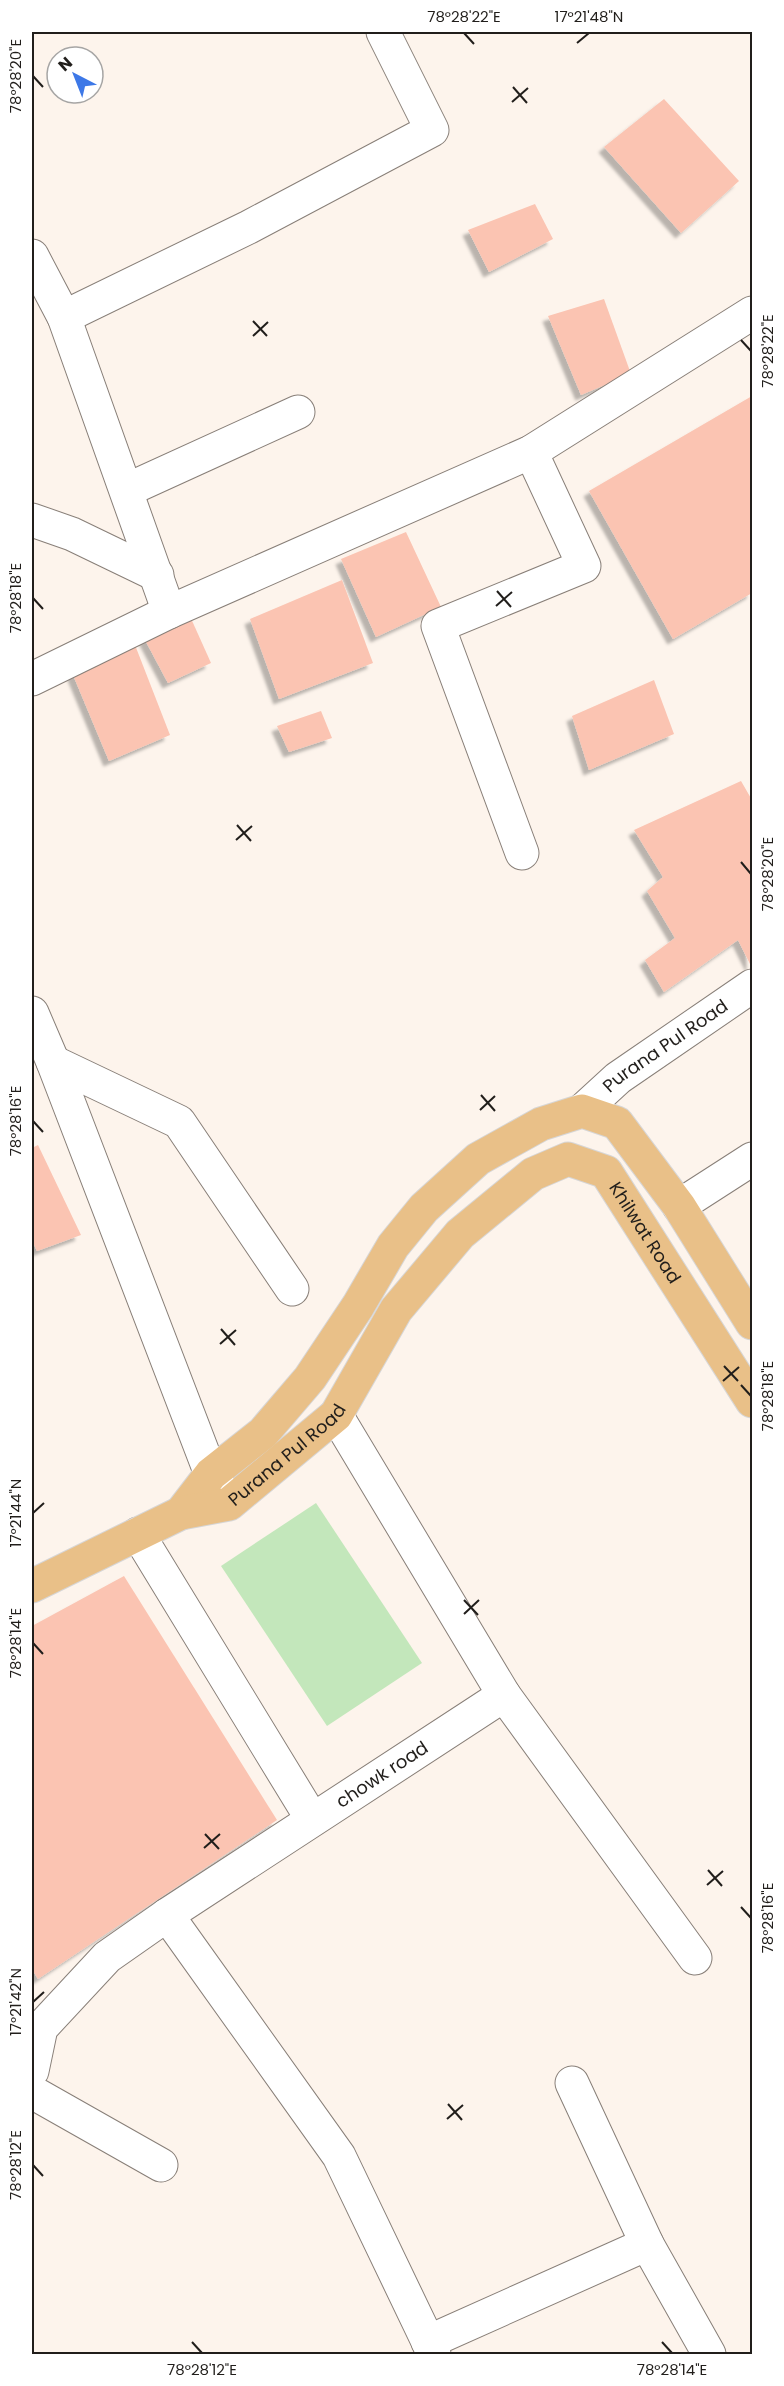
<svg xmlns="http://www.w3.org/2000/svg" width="784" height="2386" font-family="Poppins,sans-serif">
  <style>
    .green { fill: #c3e7bb }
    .building { fill: #fbc4b2; filter: url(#shadow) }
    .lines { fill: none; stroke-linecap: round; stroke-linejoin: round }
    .minor-casing { stroke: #887f78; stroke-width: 35 }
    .major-casing { stroke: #d7d6d6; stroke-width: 35 }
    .minor { stroke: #fff; stroke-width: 33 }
    .major { stroke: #e9c088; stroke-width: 33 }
    .ticks { fill: none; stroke: #211e1b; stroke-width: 2 }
    .labels { text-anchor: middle; stroke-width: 4.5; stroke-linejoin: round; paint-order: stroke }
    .street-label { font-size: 18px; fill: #211e1b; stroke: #fff }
    .neatline { fill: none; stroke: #211e1b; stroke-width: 2 }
    .ticks-label { font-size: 15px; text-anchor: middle; fill: #211e1b }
  </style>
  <defs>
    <filter id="shadow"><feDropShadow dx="-5.5" dy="5.5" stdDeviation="1.5" flood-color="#0004"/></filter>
  </defs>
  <rect width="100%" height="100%" fill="#fdf4ec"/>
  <polygon class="green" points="316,1503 422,1663 327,1726 221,1566"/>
  <g class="building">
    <polygon points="664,99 739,181 681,233 604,147"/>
    <polygon points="535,204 553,239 489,272 468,230"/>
    <polygon points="604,299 631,374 581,395 548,316"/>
    <polygon points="752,396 752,593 673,639 589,491"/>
    <polygon points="406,532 441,607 376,637 341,559"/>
    <polygon points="342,580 373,663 279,699 250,619"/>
    <polygon points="189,614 211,663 168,683 144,638"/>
    <polygon points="135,645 170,735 109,761 71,670"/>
    <polygon points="654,680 674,734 589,770 572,716"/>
    <polygon points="321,711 332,738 289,752 277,726"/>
    <polygon points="741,781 752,800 752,968 738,940 664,992 645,960 675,938 647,891 663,877 634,830"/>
    <polygon points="38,1145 81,1235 37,1251 32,1240 32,1148"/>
    <polygon points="124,1576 277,1820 38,1979 32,1969 32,1626"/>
  </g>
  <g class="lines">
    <defs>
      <g id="minor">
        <polyline points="32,256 64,317 169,612"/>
        <polyline points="64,317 249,227 432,130 383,32"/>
        <polyline points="127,490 298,412"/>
        <polyline points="32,520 72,534 157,575"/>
        <polyline points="32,679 169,612 531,452 752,313"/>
        <polyline points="522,853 438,626 584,566 531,452"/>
        <polyline points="32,1013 53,1062 211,1474 226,1498"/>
        <polyline points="53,1062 179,1122 292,1289"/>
        <path id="s1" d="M582 1111 618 1078 752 986"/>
        <polyline points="679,1206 752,1159"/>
        <polyline points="138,1534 312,1819"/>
        <polyline points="504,1695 695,1958"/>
        <polyline points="167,1915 339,2156 434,2354"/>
        <path id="s2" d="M32 2071 41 2028 107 1957 167 1915 504 1695 336 1415"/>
        <polyline points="572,2083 647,2244 709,2354"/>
        <polyline points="32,2092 161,2165"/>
        <polyline points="428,2342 647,2244"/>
      </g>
      <g id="major">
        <polyline points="181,1513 211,1474 263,1433 310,1378 358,1306 393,1246 424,1208 478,1159 541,1124 582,1111 617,1123 679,1206 752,1323"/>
        <path id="s3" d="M32 1586 181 1513 229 1504 336 1415 396 1310 460 1234 533 1174 568 1159 606 1172 752 1401"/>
      </g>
    </defs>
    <use href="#minor" class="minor-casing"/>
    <use href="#major" class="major-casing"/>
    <use href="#minor" class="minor"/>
    <use href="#major" class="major"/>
  </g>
  <path class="ticks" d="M464 33 474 44M577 43 589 33M33 76 43 87M513 87 527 103M512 102 528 88M253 321 267 336M253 336 268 322M741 340 751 351M497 591 511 607M33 598 43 609M496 606 512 592M237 825 251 841M236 840 252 826M741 862 751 874M481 1095 495 1111M480 1110 495 1096M33 1121 43 1132M221 1329 235 1345M220 1344 236 1330M724 1366 738 1381M723 1381 739 1367M741 1385 751 1396M33 1513 44 1503M464 1600 478 1615M464 1614 479 1600M33 1643 43 1654M205 1834 219 1849M204 1848 220 1834M708 1870 722 1886M707 1885 723 1871M741 1907 751 1918M33 2002 44 1992M448 2104 462 2120M447 2119 463 2105M33 2165 43 2176M192 2342 202 2353M662 2342 672 2353"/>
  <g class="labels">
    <g class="street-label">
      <text dy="6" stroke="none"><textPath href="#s1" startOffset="106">Purana Pul Road</textPath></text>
      <text dy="6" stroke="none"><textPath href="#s3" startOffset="819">Khilwat Road</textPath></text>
      <text dy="6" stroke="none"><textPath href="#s3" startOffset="291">Purana Pul Road</textPath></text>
      <text dy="6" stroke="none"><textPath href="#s2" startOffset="471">chowk road</textPath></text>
    </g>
  </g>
  <rect width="784" height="2386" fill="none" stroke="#ffffff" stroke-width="66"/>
  <g transform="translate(75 75) rotate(318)"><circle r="28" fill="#ffffff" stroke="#a6a5a4" stroke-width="1.5"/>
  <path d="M0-4.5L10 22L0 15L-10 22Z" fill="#3d78e7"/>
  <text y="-9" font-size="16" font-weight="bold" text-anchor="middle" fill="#211e1b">N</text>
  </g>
  <rect x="33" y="33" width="718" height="2320" class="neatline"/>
  <g class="ticks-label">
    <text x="464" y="22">78°28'22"E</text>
    <text x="589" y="22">17°21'48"N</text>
    <text transform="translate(16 76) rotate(-90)" y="5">78°28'20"E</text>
    <text transform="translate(768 351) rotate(-90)" y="5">78°28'22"E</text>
    <text transform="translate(16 598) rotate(-90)" y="5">78°28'18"E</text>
    <text transform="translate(768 874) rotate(-90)" y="5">78°28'20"E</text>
    <text transform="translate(16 1121) rotate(-90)" y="5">78°28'16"E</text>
    <text transform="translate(768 1396) rotate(-90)" y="5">78°28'18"E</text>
    <text transform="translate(16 1513) rotate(-90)" y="5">17°21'44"N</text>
    <text transform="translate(16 1643) rotate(-90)" y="5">78°28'14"E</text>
    <text transform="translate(768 1918) rotate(-90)" y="5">78°28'16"E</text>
    <text transform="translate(16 2002) rotate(-90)" y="5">17°21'42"N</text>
    <text transform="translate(16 2165) rotate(-90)" y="5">78°28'12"E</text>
    <text x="202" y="2375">78°28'12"E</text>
    <text x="672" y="2375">78°28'14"E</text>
  </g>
</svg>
